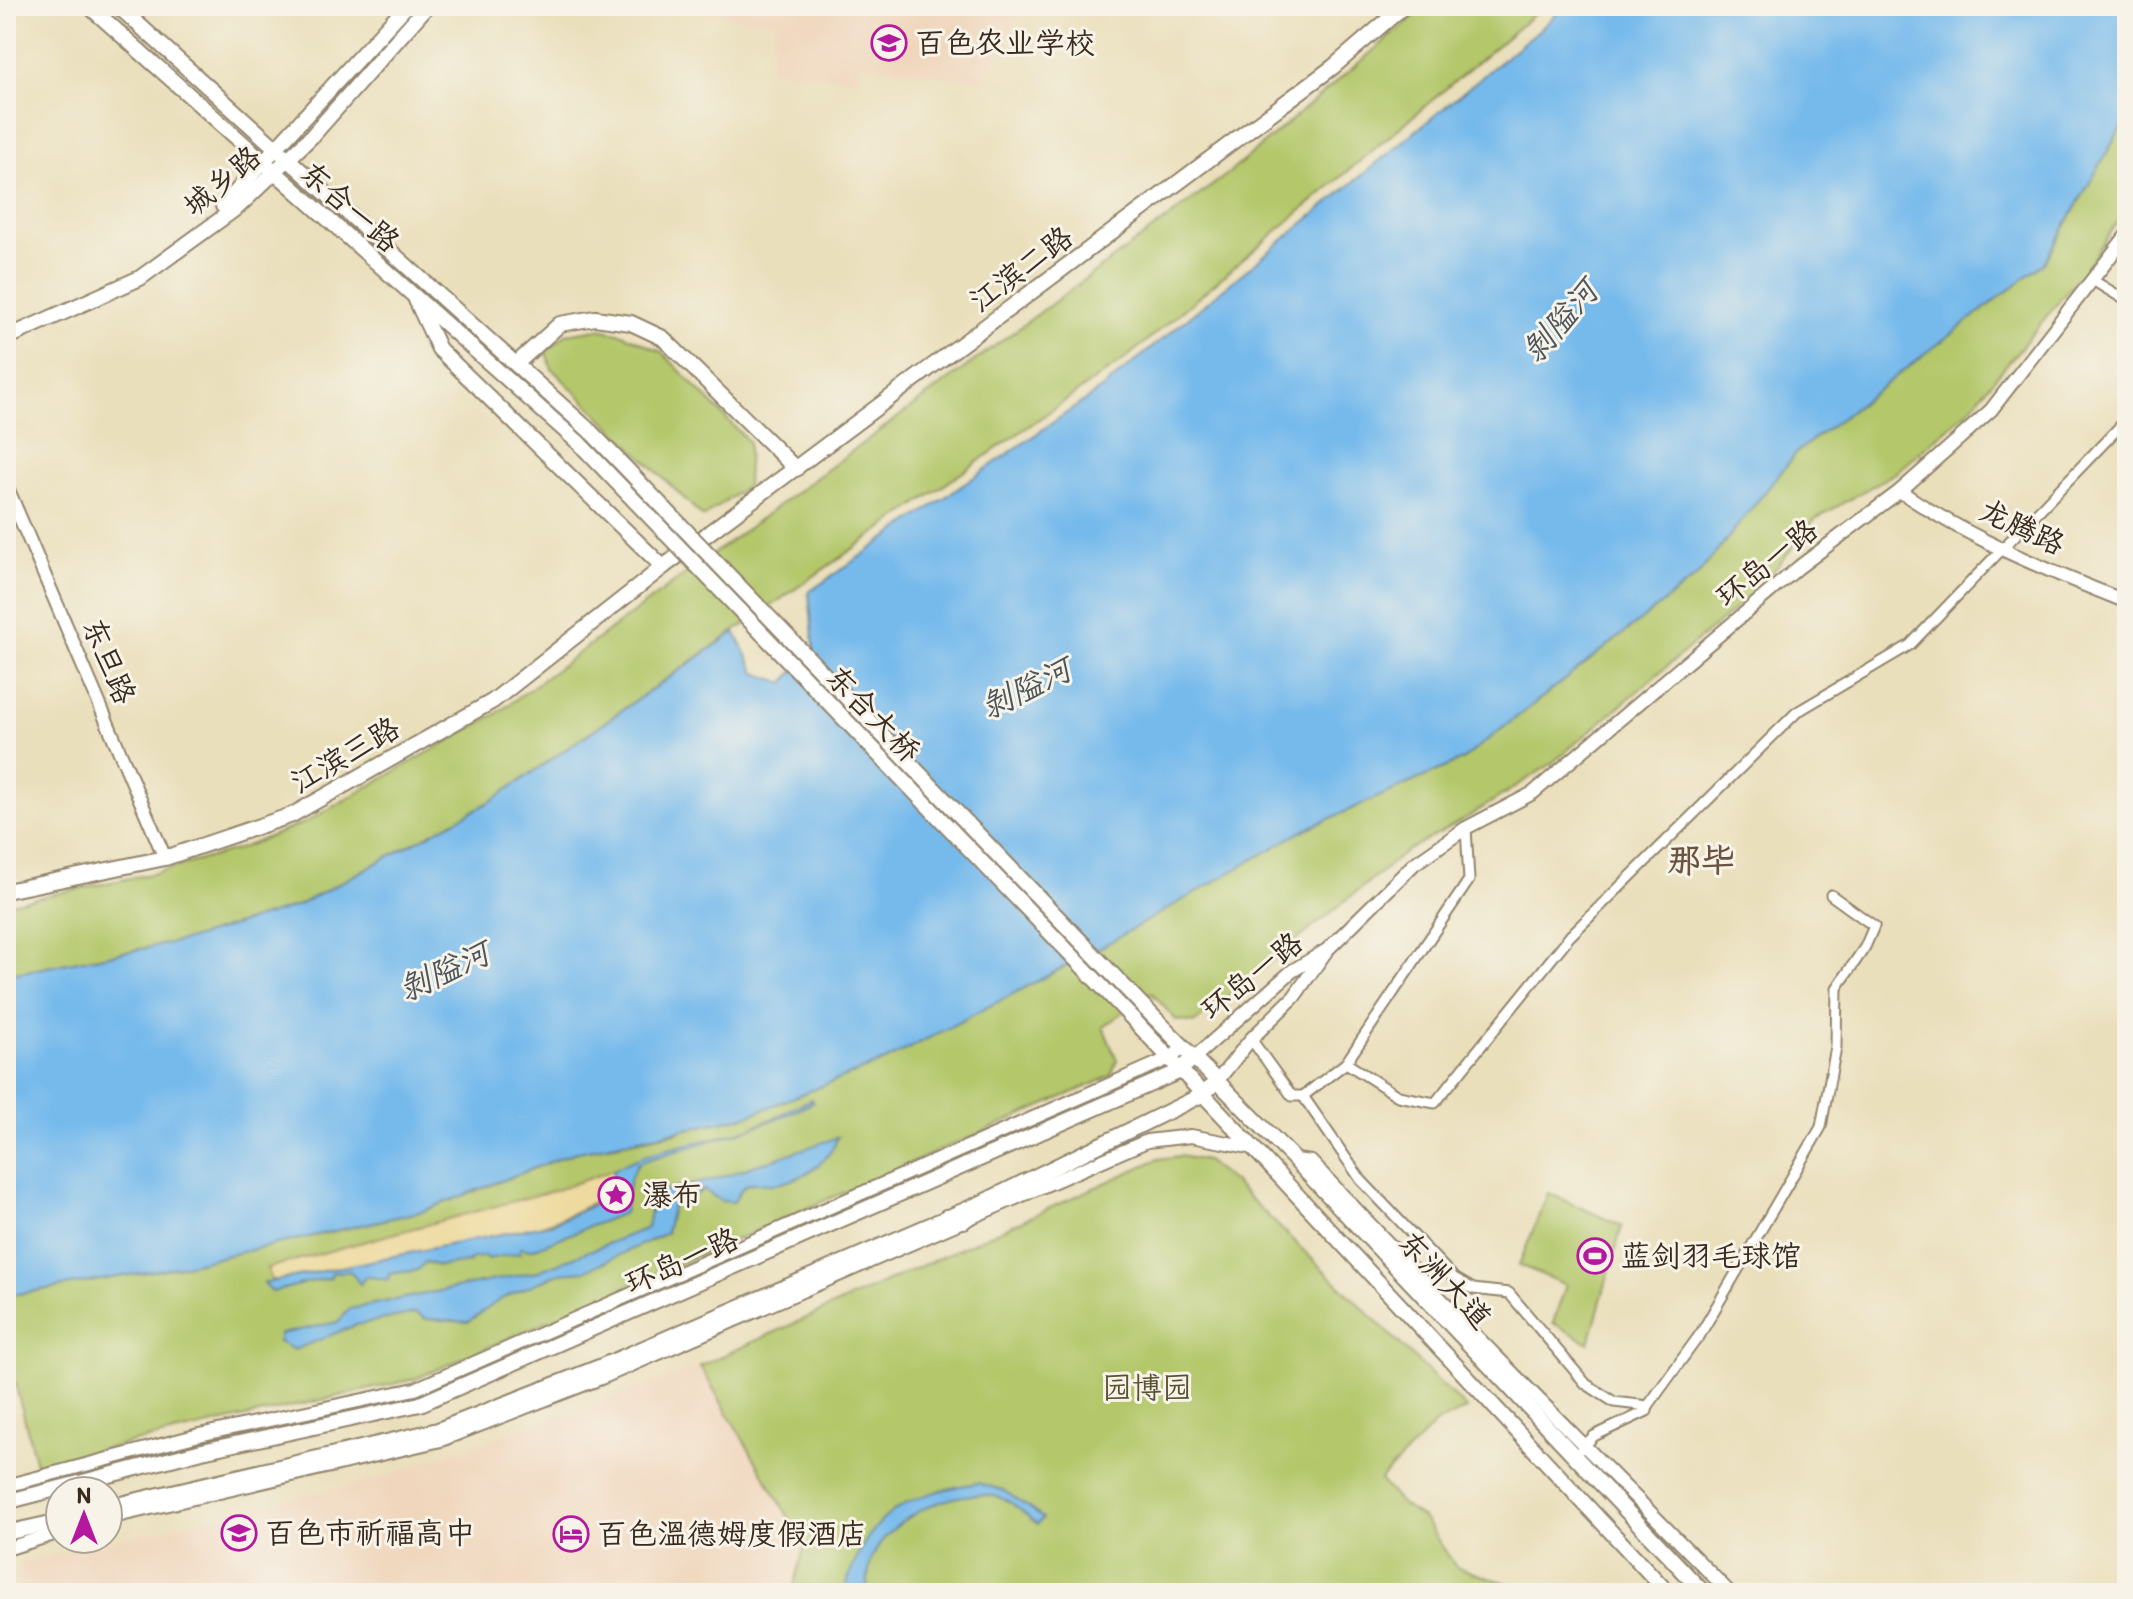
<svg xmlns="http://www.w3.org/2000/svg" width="2133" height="1599" font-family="Itim,'LXGW WenKai TC',sans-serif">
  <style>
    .built { fill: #f0d6bc }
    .green { fill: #b4c76a; stroke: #787844; stroke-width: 2 }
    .sand { fill: #eeda9e; stroke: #94825e; stroke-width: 2 }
    .water { fill: #76baec; stroke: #587285; stroke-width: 2 }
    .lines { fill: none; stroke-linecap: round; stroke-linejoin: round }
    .minor-casing { stroke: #92846c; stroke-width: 13 }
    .tertiary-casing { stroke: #92846c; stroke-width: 16 }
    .secondary-casing { stroke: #92846c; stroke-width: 18 }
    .primary-casing { stroke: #92846c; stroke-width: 18 }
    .minor { stroke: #fff; stroke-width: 9 }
    .tertiary { stroke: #fff; stroke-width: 12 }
    .secondary { stroke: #fff; stroke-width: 14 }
    .primary { stroke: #fff; stroke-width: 14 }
    .primary-bridge-casing { stroke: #92846c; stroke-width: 18; stroke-linecap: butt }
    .primary-bridge { stroke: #fff; stroke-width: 14 }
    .labels { text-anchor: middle; stroke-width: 6; stroke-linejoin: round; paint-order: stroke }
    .poi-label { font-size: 30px; fill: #3b2a1e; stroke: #f7f3e8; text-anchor: start }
    .street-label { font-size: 30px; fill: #3b2a1e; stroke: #f7f3e8 }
    .park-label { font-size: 30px; fill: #595131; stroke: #f7f3e8 }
    .water-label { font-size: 32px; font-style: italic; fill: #4d555c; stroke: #f7f3e8 }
    .quarter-label { font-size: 34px; font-weight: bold; fill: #6b543f; stroke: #f7f3e8 }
  </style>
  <rect width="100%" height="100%" fill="#f7f3e8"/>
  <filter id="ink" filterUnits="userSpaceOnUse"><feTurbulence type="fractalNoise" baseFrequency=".0125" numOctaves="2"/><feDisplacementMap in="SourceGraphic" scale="16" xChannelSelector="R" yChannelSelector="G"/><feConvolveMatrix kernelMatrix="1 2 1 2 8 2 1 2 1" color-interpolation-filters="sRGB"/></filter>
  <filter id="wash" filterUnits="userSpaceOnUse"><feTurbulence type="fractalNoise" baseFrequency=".006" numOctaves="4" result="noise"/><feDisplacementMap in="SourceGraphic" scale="32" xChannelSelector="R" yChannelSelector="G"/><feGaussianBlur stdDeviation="1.8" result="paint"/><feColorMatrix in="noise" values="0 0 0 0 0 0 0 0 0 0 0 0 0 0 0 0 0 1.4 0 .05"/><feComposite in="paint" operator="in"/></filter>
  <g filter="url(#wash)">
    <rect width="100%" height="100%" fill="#eadfbb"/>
    <g class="built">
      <polygon points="686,6 1024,6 985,82 861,64 859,80 770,71 774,22 685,11"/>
      <polygon points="700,1366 806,1545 792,1593 19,1593 21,1562 379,1478"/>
    </g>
    <g class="green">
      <polygon points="1426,6 1544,6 1125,359 490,802 297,906 187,940 6,975 6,904 155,873 239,849 306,822 496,714 1229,173"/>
      <polygon points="2127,117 2127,207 2085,270 1967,412 1895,473 1814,520 1760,588 1551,764 1465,819 1408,850 1195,1023 1176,1020 1151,992 1103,1027 1117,1060 1111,1076 415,1379 36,1464 15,1382 6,1379 6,1296 176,1267 423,1211 573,1153 676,1133 1306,829 1462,760 1697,576 1798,451 2044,263"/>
      <polygon points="598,329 623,334 662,352 749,442 747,486 703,517 552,369 546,352 566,334"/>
      <polygon points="1180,1156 1206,1161 1232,1181 1467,1409 1436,1423 1380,1480 1401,1504 1424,1519 1456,1567 1537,1593 792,1593 805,1545 700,1366 1158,1159"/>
      <polygon points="1548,1193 1622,1226 1589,1343 1553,1323 1566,1285 1519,1265"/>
    </g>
    <path class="sand" d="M613 1170V1187C550 1246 372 1257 285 1280H272L267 1268 559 1189Z"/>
    <g class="water">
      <polygon points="1564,6 2127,6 2127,117 2044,263 1798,451 1697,576 1462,760 1306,829 1091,953 885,1061 744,1117 573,1153 423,1211 176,1267 6,1296 6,975 187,940 297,906 490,802 735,632 756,673 784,683 814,648 809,592 1104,387 1546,24"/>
      <path d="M812 1099 814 1102C757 1131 698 1143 638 1163L630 1179 624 1213 530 1250 520 1248V1253L487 1259 485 1256 470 1259V1262L439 1266 425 1262 418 1270 389 1274 388 1280 366 1276 360 1284 350 1271 332 1273 330 1278C310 1280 292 1288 272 1292L264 1283 554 1223 597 1203 613 1187V1170C653 1147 700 1144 744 1130 767 1123 790 1109 812 1099Z"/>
      <path d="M838 1137C829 1162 807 1177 781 1183 759 1189 749 1170 734 1202L721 1201 704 1190 672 1207 666 1233 585 1271 559 1273 501 1299 468 1322 426 1319 415 1313 356 1325 294 1350 278 1342 280 1334 338 1322 349 1309 536 1272 647 1228 653 1193 713 1180Z"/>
      <path d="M977 1483 1003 1490 1043 1518 1038 1524C1028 1518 1018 1507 1008 1501 967 1480 890 1515 873 1556 868 1567 868 1581 866 1593H844C866 1516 899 1496 977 1483Z"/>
    </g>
  </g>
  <g filter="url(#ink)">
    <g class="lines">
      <defs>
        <g id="minor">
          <polyline points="2094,281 2127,301"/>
          <polyline points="1251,1039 1292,1096 1303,1096 1346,1063 1398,1096 1435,1103 1570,936 1797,712 1910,645 2127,419"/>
          <polyline points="1346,1063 1469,880 1466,828"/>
          <polyline points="1303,1096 1361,1180 1454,1278 1473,1289 1509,1293 1586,1384 1614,1402 1648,1406 1647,1411 1594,1436 1581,1449"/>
          <polyline points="1648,1406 1701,1333 1821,1127 1836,1047 1837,988 1865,947 1874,926 1831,895"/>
        </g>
        <g id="tertiary">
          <polyline points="6,485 165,858"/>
          <path d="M1900 491C1969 539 2049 571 2127 602"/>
          <polyline points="1327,950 1414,864 1466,828 1533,793 1799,567 1900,491 1952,445 1991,410 2127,235"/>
          <polyline points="1196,1056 1292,971 1327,950 1294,997 1251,1039 1218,1080"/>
          <polyline points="1295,1160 1311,1162 1476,1336 1730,1593"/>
          <polyline points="6,1486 199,1435 415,1389 1170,1058 1185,1047"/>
          <polyline points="108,1518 441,1440 606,1376 1147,1141 1191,1136 1249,1147"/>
          <polyline points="6,1549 60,1532"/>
        </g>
        <g id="secondary">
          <polyline points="223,206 406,6"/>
          <polyline points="416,300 439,349 663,567"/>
          <polyline points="6,338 140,278 239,206 313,135 427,6"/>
          <polyline points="516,364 560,324 595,318 631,323 663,338 796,469"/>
          <polyline points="6,891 165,858 292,815 493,701 663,567 1333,67 1404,6"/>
          <polyline points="6,1502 202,1451 420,1404 1178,1072 1196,1056"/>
          <polyline points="108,1507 438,1430 602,1366 979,1204 1202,1095 1218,1080"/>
          <polyline points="6,1533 60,1521"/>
        </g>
        <g id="primary">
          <polyline points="89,6 579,443"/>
          <polyline points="118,6 591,432"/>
          <polyline points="1144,1007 1295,1160 1704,1593"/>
          <polyline points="1133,1019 1668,1593"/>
          <polyline points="946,1217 964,1221 979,1204"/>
        </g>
      </defs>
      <use href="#minor" class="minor-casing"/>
      <use href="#tertiary" class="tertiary-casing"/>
      <use href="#secondary" class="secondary-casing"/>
      <use href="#primary" class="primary-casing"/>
      <use href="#minor" class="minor"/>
      <use href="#tertiary" class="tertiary"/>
      <use href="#secondary" class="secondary"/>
      <use href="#primary" class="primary"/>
      <defs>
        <g id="primary-bridge">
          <polyline points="591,432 1144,1007"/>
          <polyline points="579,443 1133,1019"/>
        </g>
      </defs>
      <use href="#primary-bridge" class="primary-bridge-casing"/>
      <use href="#primary-bridge" class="primary-bridge"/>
    </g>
  </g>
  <defs>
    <symbol id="school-ring" viewBox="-11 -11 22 22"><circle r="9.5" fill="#f7f3e8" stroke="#b5179e" stroke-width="1.5"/><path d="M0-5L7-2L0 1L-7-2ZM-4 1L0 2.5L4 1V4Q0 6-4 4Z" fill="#b5179e"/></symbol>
    <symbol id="sight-ring" viewBox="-11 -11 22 22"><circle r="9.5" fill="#f7f3e8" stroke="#b5179e" stroke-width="1.5"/><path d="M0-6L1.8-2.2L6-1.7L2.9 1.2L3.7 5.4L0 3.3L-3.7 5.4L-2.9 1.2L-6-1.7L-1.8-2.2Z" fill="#b5179e"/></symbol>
    <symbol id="stadium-ring" viewBox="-11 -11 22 22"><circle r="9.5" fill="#f7f3e8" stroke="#b5179e" stroke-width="1.5"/><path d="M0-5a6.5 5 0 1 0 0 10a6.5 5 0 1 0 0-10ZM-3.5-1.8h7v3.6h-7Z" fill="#b5179e"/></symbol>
    <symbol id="hotel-ring" viewBox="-11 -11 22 22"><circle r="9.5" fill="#f7f3e8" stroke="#b5179e" stroke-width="1.5"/><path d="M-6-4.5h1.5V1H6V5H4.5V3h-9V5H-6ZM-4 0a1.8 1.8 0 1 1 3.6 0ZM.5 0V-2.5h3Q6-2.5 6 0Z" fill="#b5179e"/></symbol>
  </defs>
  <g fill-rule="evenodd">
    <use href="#school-ring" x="869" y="23" width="40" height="40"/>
    <use href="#sight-ring" x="596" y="1175" width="40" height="40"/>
    <use href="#stadium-ring" x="1575" y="1236" width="40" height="40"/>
    <use href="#school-ring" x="219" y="1513" width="40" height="40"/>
    <use href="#hotel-ring" x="551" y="1514" width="40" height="40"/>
  </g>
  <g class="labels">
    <g class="poi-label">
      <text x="915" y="53">百色农业学校</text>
      <text x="642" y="1205">瀑布</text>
      <text x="1621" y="1266">蓝剑羽毛球馆</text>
      <text x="265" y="1543">百色市祈福高中</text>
      <text x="597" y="1544">百色温德姆度假酒店</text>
    </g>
    <g class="street-label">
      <text transform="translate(222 181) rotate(-40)" y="10">城乡路</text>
      <text transform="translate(350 207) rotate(41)" y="10">东合一路</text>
      <text transform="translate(1021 269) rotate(-37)" y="10">江滨二路</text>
      <text transform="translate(2022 527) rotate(25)" y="10">龙腾路</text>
      <text transform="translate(1767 563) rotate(-39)" y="10">环岛一路</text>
      <text transform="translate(109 661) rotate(67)" y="10">东旦路</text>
      <text transform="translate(873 714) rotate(46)" y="10">东合大桥</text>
      <text transform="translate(345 755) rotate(-30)" y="10">江滨三路</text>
      <text transform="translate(1252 976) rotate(-39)" y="10">环岛一路</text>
      <text transform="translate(682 1261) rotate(-24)" y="10">环岛一路</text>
      <text transform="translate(1445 1280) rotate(47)" y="10">东洲大道</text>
    </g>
    <g class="park-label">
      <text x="1147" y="1398">园博园</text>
    </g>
    <g class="water-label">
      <text transform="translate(1560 321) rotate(-49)" y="11">剥隘河</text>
      <text transform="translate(1026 688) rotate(-26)" y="11">剥隘河</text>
      <text transform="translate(444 971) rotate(-25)" y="11">剥隘河</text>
    </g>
    <g class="quarter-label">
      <text x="1701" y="872">那毕</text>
    </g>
  </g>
  <rect width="2133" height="1599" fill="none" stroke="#f7f3e8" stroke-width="32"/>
  <g transform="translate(84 1515)"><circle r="38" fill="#f7f3e8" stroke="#aca397" stroke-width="2"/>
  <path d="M0-6L14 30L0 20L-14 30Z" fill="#b5179e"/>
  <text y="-12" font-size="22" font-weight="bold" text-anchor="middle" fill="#3b2a1e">N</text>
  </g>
</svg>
